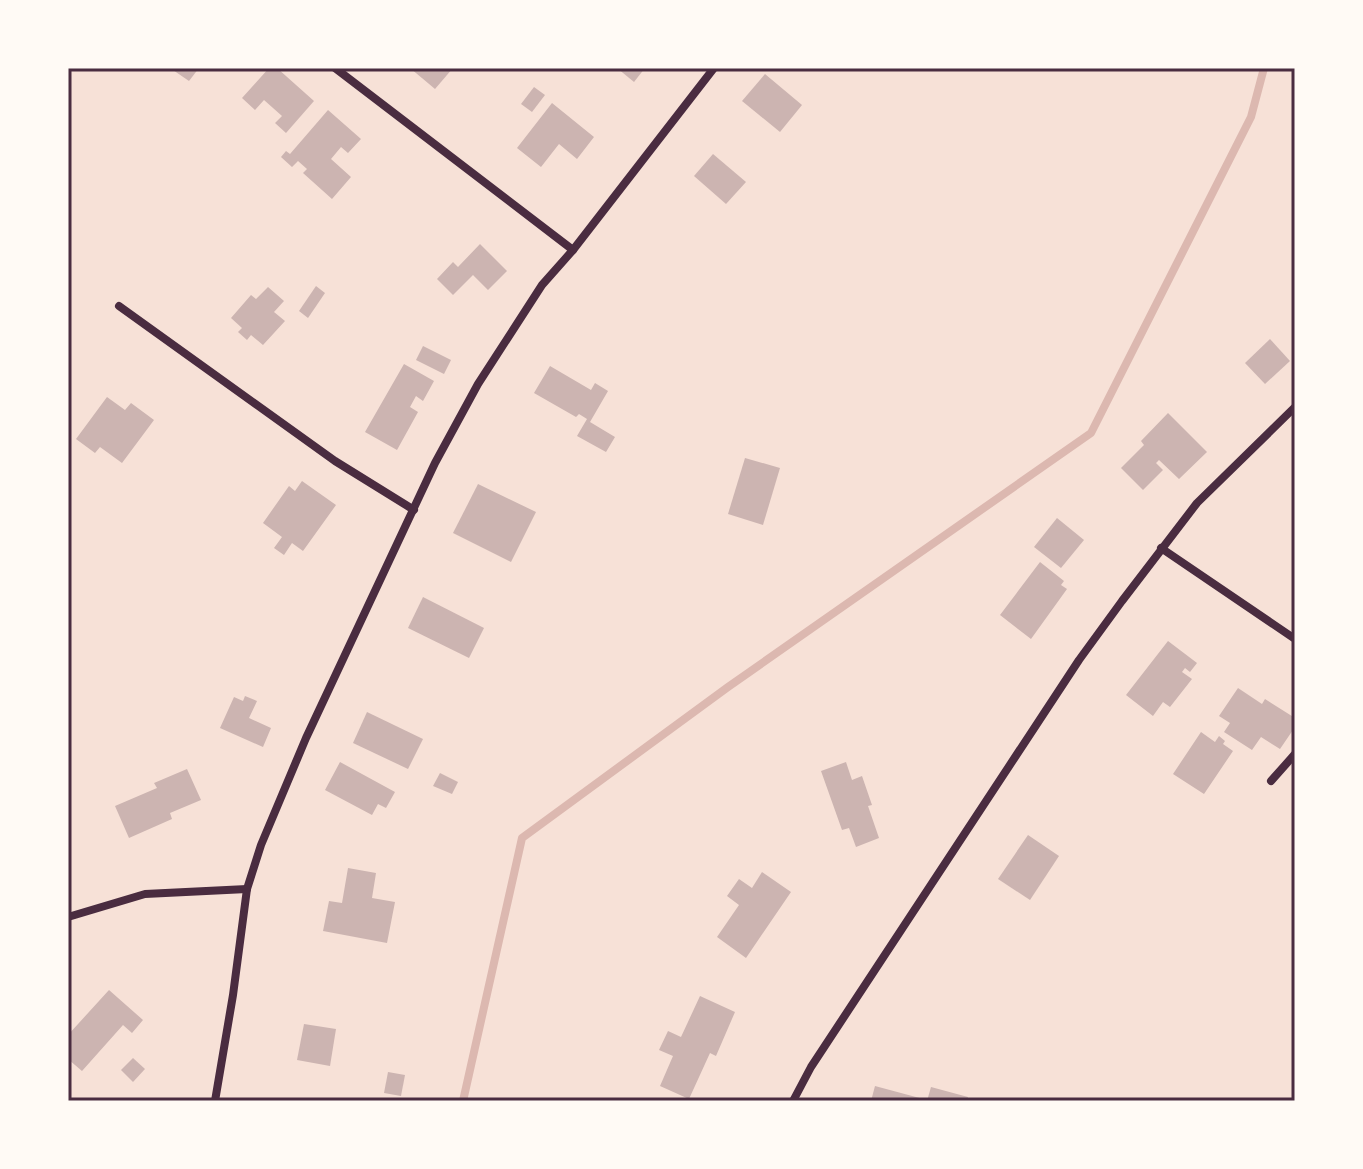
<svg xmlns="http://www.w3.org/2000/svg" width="1363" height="1169" font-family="Rubik,sans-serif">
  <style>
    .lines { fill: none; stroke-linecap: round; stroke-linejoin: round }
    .stream { stroke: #dcb8b0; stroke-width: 8 }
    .building { fill: #ccb4b1 }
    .minor { stroke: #4a2c40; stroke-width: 8 }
    .neatline { fill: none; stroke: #4a2c40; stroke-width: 3 }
  </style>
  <rect width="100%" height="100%" fill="#f7e1d7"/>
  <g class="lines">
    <polyline class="stream" points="463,1101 522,838 728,687 1091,433 1251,117 1264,68"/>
  </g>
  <g class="building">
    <polygon points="170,68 199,68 189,81"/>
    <polygon points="269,68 277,68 314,101 286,133 275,123 282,116 264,100 255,110 242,98"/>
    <polygon points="410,68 453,68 435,89"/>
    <polygon points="617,68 645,68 634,82"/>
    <polygon points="765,74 802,105 780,132 742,101"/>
    <polygon points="534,87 545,95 532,112 521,104"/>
    <polygon points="552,103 594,137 577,159 559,144 541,167 517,148"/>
    <polygon points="328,110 361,139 348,153 341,147 331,159 351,177 332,199 303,173 307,169 298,161 292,167 281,157 286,151 290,154"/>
    <polygon points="713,154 746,182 726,204 694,176"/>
    <polygon points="480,244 507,271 488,290 473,275 453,295 437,279 453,262 458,267"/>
    <polygon points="316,286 325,293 308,318 299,311"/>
    <polygon points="268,287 284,301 274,312 285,321 263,345 251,335 247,340 238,332 242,328 231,318 251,295 256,299"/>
    <polygon points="1270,339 1290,361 1265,384 1245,363"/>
    <polygon points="423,346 451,360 444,374 416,360"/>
    <polygon points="404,364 434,381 423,401 416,396 410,407 418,412 397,450 365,432"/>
    <polygon points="550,366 591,390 595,383 608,391 590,422 615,437 606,452 577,436 587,419 579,414 576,417 534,393"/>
    <polygon points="107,397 125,410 131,403 154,420 122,463 100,447 95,453 76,439"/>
    <polygon points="1168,413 1207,452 1179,479 1159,460 1156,463 1163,470 1143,490 1121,468 1144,445 1141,441"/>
    <polygon points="745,458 780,468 763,525 728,514"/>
    <polygon points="302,481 336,505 303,551 292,543 284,555 274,548 282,537 263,523 289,486 295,491"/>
    <polygon points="478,484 536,512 511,562 453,533"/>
    <polygon points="1057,518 1084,540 1061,568 1034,547"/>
    <polygon points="1040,562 1064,581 1061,585 1067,589 1031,639 1000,615"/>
    <polygon points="423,597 484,628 469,658 408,628"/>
    <polygon points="1168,641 1197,663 1190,672 1185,668 1182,672 1192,679 1170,707 1163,702 1153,716 1126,695"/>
    <polygon points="1238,688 1262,704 1265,699 1295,718 1295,727 1280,749 1261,737 1252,750 1224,732 1230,723 1219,716"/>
    <polygon points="245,696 257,701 249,718 271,728 263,747 220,728 234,697 243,701"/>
    <polygon points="367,712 423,739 408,769 353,743"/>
    <polygon points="1201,732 1215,742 1219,736 1225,741 1223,744 1233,751 1204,794 1173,774"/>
    <polygon points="340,762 395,792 386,808 378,804 372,815 325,790"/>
    <polygon points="846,762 852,780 862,776 872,805 868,806 879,838 856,847 849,828 842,830 821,771"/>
    <polygon points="187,769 201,800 170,813 172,819 129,838 115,806 157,788 154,783"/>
    <polygon points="440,773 458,782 452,794 433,786"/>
    <polygon points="1028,835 1059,856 1030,900 998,879"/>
    <polygon points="348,868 376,873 372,898 395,902 387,943 323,931 329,901 342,903"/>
    <polygon points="762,872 791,892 746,958 717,937 739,905 727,896 739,879 752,888"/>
    <polygon points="109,990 143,1020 132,1033 123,1025 82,1071 68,1059 68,1035"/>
    <polygon points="700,996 735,1012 716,1056 710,1053 689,1099 660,1086 673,1056 659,1050 668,1031 681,1037"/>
    <polygon points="304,1024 336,1029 330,1066 297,1060"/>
    <polygon points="133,1058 145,1069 133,1082 121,1070"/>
    <polygon points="388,1072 405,1075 401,1096 384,1093"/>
    <polygon points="875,1086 927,1100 927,1101 871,1101"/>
    <polygon points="931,1087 968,1097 967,1101 927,1101"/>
  </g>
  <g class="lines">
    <g class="minor">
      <polyline points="335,68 573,250"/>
      <polyline points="119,306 335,461 414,510"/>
      <polyline points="1161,548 1295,639"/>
      <polyline points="1271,781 1295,754"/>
      <polyline points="68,917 145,894 247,889"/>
      <polyline points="215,1101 233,995 247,889 261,845 306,738 435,463 478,384 542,285 573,250 714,68"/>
      <polyline points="793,1101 811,1067 1079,660 1122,601 1197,503 1295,407"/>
    </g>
  </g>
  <rect width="1363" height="1169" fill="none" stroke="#fffaf5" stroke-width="140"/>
  <rect x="70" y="70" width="1223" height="1029" class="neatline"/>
</svg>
